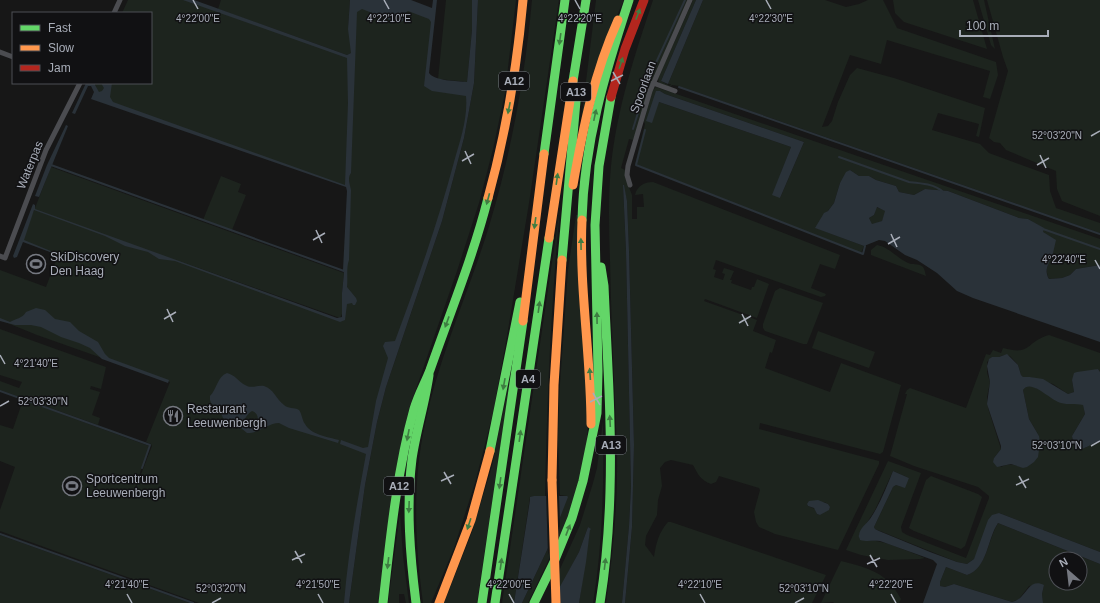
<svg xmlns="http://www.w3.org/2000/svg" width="1100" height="603" font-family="Arial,sans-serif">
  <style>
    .green { fill: #1d241e; fill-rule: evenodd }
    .water { fill: #2a3239; fill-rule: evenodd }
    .pier { fill: #171717 }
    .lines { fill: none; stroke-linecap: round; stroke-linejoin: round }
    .stream { stroke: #2a3239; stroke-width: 2 }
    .street { stroke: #4b4c50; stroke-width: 5 }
    .fast { stroke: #63d668; stroke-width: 9 }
    .slow { stroke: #ff974d; stroke-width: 9 }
    .jam { stroke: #b3261e; stroke-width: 9 }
    .slow-bridge { stroke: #ff974d; stroke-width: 9 }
    .oneway { fill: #3e7d42 }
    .ticks { fill: none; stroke: #a8adb8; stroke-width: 1.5 }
    .labels { text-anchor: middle; stroke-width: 3; stroke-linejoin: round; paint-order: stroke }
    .shield { fill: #111113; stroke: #7b7e86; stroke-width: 1 }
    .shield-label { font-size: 11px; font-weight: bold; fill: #a8adb8 }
    .street-label { font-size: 12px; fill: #a8adb8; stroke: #111113 }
    .poi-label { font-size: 12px; fill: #a8adb8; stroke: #111113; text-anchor: start }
    .ticks-label { font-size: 10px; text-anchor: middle; fill: #a8adb8; stroke: #111113; stroke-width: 3; stroke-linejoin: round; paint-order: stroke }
  </style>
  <rect width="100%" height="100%" fill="#171717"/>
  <g class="green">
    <polygon points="128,0 188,0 351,57 351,53 347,55 218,9 221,0 350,0 348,29 354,0 435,12 428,76 471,90 469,107 445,203 394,351 374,423 347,603 199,603 0,531 0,510 15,467 0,461 0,425 13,429 23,400 149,446 131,500 152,446 151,444 146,442 170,382 37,335 0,320 0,270 46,287 58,255 20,240 35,208 51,167 344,273 342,293 342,314 340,318 179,261 340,320 344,317 349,190 347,187 96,98 93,83 151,83 151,13 122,13"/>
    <polygon points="446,0 472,0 472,30 467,82 438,79"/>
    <polygon points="478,0 516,0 505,93 493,149 479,203 457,271 409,409 398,463 387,536 378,603 349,603 365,485 377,422 386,387 442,221 464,138 474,83"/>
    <path d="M532 0H559L529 203 507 336 493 413 475 483 454 548 431 603H423C415 542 412 484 425 424 439 355 470 290 490 223 512 149 525 76 532 0Z"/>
    <polygon points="596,0 624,0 607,37 581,122"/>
    <path d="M653 0H688L633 140 629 139 621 168 625 170 627 182 632 195V219H637V207H644L643 194 635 195C637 186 644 182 653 182L840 255 835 269 820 264 811 288 826 294 825 296 821 297 716 260 713 269 716 270 714 277 723 280 725 274 722 273 724 268 734 271 730 280H732L731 283 751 290 752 287H754L757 279 769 284 757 318 705 299 704 301 757 320 753 331 776 340 772 353 770 352 765 368 830 392 841 363 901 385 883 452 880 454 760 423 759 429 879 461V464L838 550 775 534 759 527 756 522 754 512 760 490 759 488 719 476 716 482 711 484C700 480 698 474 693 465L671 460 665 462 660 468 662 486 658 500 657 515 646 536 645 545 654 557C656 543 659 532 668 522H671L826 575 812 603H625L632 527 634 445 629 251 627 201 623 185 626 251 631 487 629 526 622 603H606C613 554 618 503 617 453 615 389 611 325 610 261 609 229 608 197 611 166 617 108 635 54 653 0ZM824 502 828 504 830 508 820 515 817 514 815 509 808 506 807 504Z"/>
    <polygon points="693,0 696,0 661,81 670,86 671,84 668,84 703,0 825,0 846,7 859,4 868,0 883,0 897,28 996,62 998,75 990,99 983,97 990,71 887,40 881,64 850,55 822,127 828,126 832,121 838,102 850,75 857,68 894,78 985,108 979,137 976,136 979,124 938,113 932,130 980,144 989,153 1049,175 1050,191 1056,208 1100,223 1100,233 679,86 672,85 670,87 659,83 658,78"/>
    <polygon points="893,0 973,0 987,49 904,22 895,13"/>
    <polygon points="978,0 984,0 995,49 991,45"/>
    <polygon points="987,0 1100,0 1100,216 1062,201 1057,189 1056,171 1006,150 1000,143 994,142 989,138 1008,71 1003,57"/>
    <path d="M656 87 1100 239V265L1076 269 1070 275 1062 278 1049 279C1044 269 1049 262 1053 253L1042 232 1043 228 1028 219 1019 218 948 191 925 189 914 195 899 192 896 186 876 180 869 176H859L850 170 840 183 834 203 828 211 824 214 816 228 864 246 861 253 635 164 645 124 644 121 652 91ZM660 91 665 94 804 142 780 198 781 173 791 147 659 102Z"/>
    <polygon points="221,176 241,184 238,192 246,195 232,230 203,220"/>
    <polygon points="876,207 886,211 882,221 872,225 869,218 874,215"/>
    <path d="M560 208C551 304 547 400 545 496L530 497 514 603H502Z"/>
    <polygon points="576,215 580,215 588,421 586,458 567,526 549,559 528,603 522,603 548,548 567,496 560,495 558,439 559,398 568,270"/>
    <path d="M877 245C889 247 897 258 908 263 912 265 919 263 923 267 925 270 925 273 926 276L871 255V250Z"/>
    <polygon points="780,288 823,303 807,344 803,344 765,331 763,328 763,324 775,291"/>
    <polygon points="0,329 106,367 101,389 91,386 90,389 100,392 92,415 100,418 98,425 0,390 0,381 19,388 22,382 0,375"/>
    <polygon points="818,331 875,352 869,368 812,348"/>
    <path d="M1049 335 1100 353V372L1098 369 1072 380 1074 392 1068 394 1053 384 1030 377H1023L1021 375 1018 365 1010 356 1004 355 999 357H992L987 362V373L990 382 987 397 988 408 1001 449 994 458 1001 467C1014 461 1015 468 1027 467L1039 436 1029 419 1023 390C1026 385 1029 385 1034 387L1067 404 1077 403 1083 404 1085 414 1072 436 1074 446 1085 448 1092 443 1100 441V552L999 513 974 559 967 564 957 562 875 529 874 527 893 487 896 485 903 487 909 478 893 471 875 510 859 535 866 541C880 538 911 553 925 558L920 559 888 560 861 555 846 550 888 461 921 473 901 527 902 532 907 535 966 558 989 498V496L978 487 914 466 890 456 907 394H905L907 390 910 388 966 408 986 354 990 355 993 350 1001 353 1003 348C1032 356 1025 342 1049 335Z"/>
    <polygon points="513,362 477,603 444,603 472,532 492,466"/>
    <path d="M603 421C604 482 603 543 593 603H579L590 529 588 527 579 552 555 597 560 569 580 525 593 483 597 468Z"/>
    <polygon points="931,476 978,494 982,497 966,543 965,546 961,549 914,531 909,528 926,480"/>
    <polygon points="400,513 403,556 409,603 406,603 404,594 399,594 399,603 388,603"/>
    <path d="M998 523 1100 564V603H1043L1042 594 1044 585 1029 586 1019 599 1012 602 954 584 945 587 940 586V582L946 567 967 575C987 568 988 539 998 523ZM1056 559H1080V583H1056Z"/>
    <polygon points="0,535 190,603 0,603"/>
    <path d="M841 561C868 568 887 572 901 599L899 603H834L833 602 821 603Z"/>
  </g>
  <g class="water">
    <path d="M183 0H194L347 55 351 53 348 29 350 0H411L432 8 433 0H437L429 73C435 81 457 81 467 82L472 30V0H478L474 83 464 138 442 221 386 387 377 422 365 485 349 603H344C348 553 357 503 366 454L340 444 341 440 363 448 368 447 376 401 388 358 383 346 385 342 395 341C417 282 438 222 454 162 460 141 468 118 466 96L432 91 424 86 431 22 429 19 408 11 404 14 403 21 398 23 362 9 357 12 351 173C347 178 350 185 351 190L349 260C346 268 348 278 347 287L356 298 357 301 355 305H353L352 303 347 304 345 320 340 322 175 261 159 259 148 252 125 246 105 236 34 210 24 240 58 254V255L23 242 17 257 14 258 13 256 33 204 35 205V209L337 318 342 317V293L344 273 343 270 347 191 346 187 91 99 94 92 91 86H88L75 114 72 113 86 83H95V85L99 92 102 91 104 88 101 83H112L110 97 113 102 345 185 348 103 347 58Z"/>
    <polygon points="696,0 703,0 668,84 661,81"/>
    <polygon points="656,91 660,91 665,94 804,142 780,198 772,195 791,147 659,102 652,123 646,121"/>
    <polygon points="66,125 68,126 39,197 35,196 47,165"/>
    <path d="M850 170 859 176H869L876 180 896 186 899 192 914 195 925 189 948 191 1019 218 1028 219 1044 228 1043 232 1056 240C1055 244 1054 249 1053 253 1050 263 1043 269 1049 279L1062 278 1070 275 1076 269 1100 265V342L973 298 957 291 937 273 917 260 905 255 885 241 879 240 864 246 815 228 824 213 828 211 834 203 840 183 846 172ZM877 207 885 211 882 221 872 224 869 218 874 215Z"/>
    <polygon points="623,185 624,185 627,201 629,251 634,445 632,527 625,603 622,603 629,526 631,487 626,251"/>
    <path d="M36 308 45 310 55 319 70 322 79 331 98 342 105 354 109 358 169 380 168 383 102 359 90 348 79 343 61 337 41 327 31 325H15L0 321V318L10 322C15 319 23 318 26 312Z"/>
    <path d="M1007 354 1018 365 1021 375 1023 377H1030L1043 379 1068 394 1074 392 1072 380 1074 373 1077 372 1098 369 1100 372V441C1087 444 1076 460 1072 436L1085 414 1083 405C1075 403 1068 405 1061 403 1051 401 1031 378 1023 390L1029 419 1039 436 1040 442 1038 457 1034 462 1027 467 1023 468 1011 464 997 467 993 462 994 458 1001 449V446L987 404 990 382 987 366 989 359 992 357H999Z"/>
    <path d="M227 373C235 375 238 381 245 385 251 389 258 385 264 386 274 389 276 399 284 405 288 409 294 407 299 410 302 414 302 420 305 424 311 435 328 437 339 440L338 443 289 428 279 423C268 423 260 433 247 433L235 423 226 420 223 418 220 411 211 403 210 400V396C217 389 217 377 227 373ZM252 411C266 416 251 436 243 424 244 419 248 413 252 411Z"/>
    <path d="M893 471 909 478 905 488 896 485 893 487 874 527 875 529 879 531 930 552 957 562 967 564 974 559 988 520 992 515 999 513 1100 552V564L998 523C987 539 988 568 967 575L946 567 940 582V586L945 587 954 584 1012 602C1015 601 1018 600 1021 597 1028 590 1032 579 1044 585L1042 594 1043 603H923L937 564 933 560 880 541C872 540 868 542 860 540 860 538 858 537 859 535 860 528 866 524 870 519 879 506 887 486 893 471Z"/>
    <polygon points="534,496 567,496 568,497 548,548 522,603 514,603 530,500 530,497"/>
    <polygon points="818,500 828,504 830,507 829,510 820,515 817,514 814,508 808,506 807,504 809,501"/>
    <polygon points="588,527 591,529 590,530 586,562 579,603 551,603 579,552"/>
  </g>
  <polygon class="pier" points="559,493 560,526 548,555 546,494"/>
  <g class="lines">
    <g class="stream">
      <polyline points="679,87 1100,234"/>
      <polyline points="633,129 648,80 685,0"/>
      <polyline points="645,130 636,165 863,254 865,246"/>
      <path d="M839 157 909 182C920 183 935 184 943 192"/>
      <polyline points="51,165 344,271"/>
      <polyline points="1043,229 1100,249"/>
      <polyline points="0,391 150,445 142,468"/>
      <polyline points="0,534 193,603"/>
    </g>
    <g class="street">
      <polyline points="114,13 120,0"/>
      <polyline points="0,52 13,57"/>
      <polyline points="653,83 675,91"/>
      <polyline points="630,185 627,175 628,166 650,91 690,0"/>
      <polyline points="0,256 5,258 46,150 80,83"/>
    </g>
    <g class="fast">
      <polyline points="573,81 586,0"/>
      <polyline points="544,154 565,0"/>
      <path d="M582 220C584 142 605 73 629 0"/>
      <polyline points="562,260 576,101"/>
      <polyline points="490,451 520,302"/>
      <path d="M383 603C390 540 397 470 414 409 418 395 425 383 430 370 450 313 473 257 488 198"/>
      <path d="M416 603C410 555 406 507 412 459 416 431 425 403 429 375"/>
      <polyline points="482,603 523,321"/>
      <polyline points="495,603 549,238"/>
      <polyline points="534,603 554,562 572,518 583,481 597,413 598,371 595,225 599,166 611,97"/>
      <path d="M600 603C606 566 609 528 610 491 612 422 607 354 604 286L601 267"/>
    </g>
    <g class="slow">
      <path d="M573 185C583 128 594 73 618 20"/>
      <path d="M488 198C506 133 517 67 523 0"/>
      <path d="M582 220C579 288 591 356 591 424"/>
      <polyline points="549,238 573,81"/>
      <polyline points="523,321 544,154"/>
      <polyline points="552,480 554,385 562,260"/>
      <polyline points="439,603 471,520 490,451"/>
    </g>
    <polyline class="jam" points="611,97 625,49 644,0"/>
    <polyline class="slow-bridge" points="552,480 556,603"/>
  </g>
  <defs><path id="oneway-solid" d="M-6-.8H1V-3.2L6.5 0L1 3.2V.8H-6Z"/></defs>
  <g class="oneway">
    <use href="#oneway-solid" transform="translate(638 14) rotate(-69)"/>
    <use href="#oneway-solid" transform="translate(560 39) rotate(98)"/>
    <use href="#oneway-solid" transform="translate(621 63) rotate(-72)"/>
    <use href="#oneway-solid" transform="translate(509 108) rotate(101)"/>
    <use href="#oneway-solid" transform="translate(595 115) rotate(-78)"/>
    <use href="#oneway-solid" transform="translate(557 179) rotate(-82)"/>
    <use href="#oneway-solid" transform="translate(488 199) rotate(105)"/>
    <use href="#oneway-solid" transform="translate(535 223) rotate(98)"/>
    <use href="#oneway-solid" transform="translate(581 244) rotate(-91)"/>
    <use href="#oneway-solid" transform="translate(539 307) rotate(-82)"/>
    <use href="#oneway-solid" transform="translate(597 318) rotate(-91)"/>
    <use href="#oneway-solid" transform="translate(447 322) rotate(110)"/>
    <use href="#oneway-solid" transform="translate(590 374) rotate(-94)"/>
    <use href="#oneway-solid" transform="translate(504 384) rotate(100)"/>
    <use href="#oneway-solid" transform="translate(610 421) rotate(-93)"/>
    <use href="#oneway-solid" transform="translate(408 435) rotate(101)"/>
    <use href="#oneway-solid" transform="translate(520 436) rotate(-82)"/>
    <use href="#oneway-solid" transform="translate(500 483) rotate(98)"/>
    <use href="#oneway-solid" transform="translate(409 507) rotate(92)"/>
    <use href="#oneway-solid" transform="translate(469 524) rotate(108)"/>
    <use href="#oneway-solid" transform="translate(568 530) rotate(-69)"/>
    <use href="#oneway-solid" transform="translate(388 563) rotate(97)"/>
    <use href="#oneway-solid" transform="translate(501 564) rotate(-82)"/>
    <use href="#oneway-solid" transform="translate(605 564) rotate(-83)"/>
  </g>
  <path class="ticks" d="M193 0 198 9M384 0 389 9M575 0 580 9M766 0 771 9M613 72 620 84M611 81 623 75M1091 136 1100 131M465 151 471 164M1040 155 1046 168M462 161 474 154M1037 165 1049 158M316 230 322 243M891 234 897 247M313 240 325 233M888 244 900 237M1095 260 1100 269M167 309 173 322M742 314 748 326M164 319 176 312M739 323 751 316M0 355 5 364M593 393 600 405M590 402 602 396M0 406 9 401M1091 446 1100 441M444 472 451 484M1019 476 1026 488M441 481 454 475M1016 485 1029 479M295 551 302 563M870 555 877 567M292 560 305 554M867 564 880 558M127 594 132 603M318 594 323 603M509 594 514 603M700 594 705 603M891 594 896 603M212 603 221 598M795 603 804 598"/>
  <defs>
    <symbol id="stadium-ring" viewBox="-11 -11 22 22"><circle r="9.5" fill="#111113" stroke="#757880" stroke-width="1.5"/><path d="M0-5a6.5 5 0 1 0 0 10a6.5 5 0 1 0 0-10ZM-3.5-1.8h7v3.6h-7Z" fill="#757880"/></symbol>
    <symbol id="restaurant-ring" viewBox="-11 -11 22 22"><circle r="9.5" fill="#111113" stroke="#757880" stroke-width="1.5"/><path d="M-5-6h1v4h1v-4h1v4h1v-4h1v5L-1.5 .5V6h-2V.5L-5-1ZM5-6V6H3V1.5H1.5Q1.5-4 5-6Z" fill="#757880"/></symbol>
  </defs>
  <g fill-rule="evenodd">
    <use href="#stadium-ring" x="25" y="253" width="22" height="22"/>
    <use href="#restaurant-ring" x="162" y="405" width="22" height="22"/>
    <use href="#stadium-ring" x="61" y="475" width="22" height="22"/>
  </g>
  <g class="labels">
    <g class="shield">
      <rect x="499" y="72" width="30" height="18" rx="3"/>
      <rect x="561" y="83" width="30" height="18" rx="3"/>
      <rect x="516" y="370" width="24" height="18" rx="3"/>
      <rect x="596" y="436" width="30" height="18" rx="3"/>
      <rect x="384" y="477" width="30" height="18" rx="3"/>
    </g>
    <g class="shield-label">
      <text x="514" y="85">A12</text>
      <text x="576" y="96">A13</text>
      <text x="528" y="383">A4</text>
      <text x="611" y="449">A13</text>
      <text x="399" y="490">A12</text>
    </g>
    <g class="street-label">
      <text transform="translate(643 87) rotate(-70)" y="4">Spoorlaan</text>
      <text transform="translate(30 165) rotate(-68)" y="4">Waterpas</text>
    </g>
    <g class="poi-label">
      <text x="50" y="261">SkiDiscovery<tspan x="50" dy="14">Den Haag</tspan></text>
      <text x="187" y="413">Restaurant<tspan x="187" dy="14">Leeuwenbergh</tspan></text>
      <text x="86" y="483">Sportcentrum<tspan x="86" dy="14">Leeuwenbergh</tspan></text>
    </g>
  </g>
  <g class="ticks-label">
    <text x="198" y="22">4°22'00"E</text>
    <text x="389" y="22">4°22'10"E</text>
    <text x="580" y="22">4°22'20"E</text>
    <text x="771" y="22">4°22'30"E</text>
    <text x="1057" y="139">52°03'20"N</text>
    <text x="1064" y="263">4°22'40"E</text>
    <text x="36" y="367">4°21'40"E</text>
    <text x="43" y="405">52°03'30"N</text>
    <text x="1057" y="449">52°03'10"N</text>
    <text x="127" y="588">4°21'40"E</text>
    <text x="318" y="588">4°21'50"E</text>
    <text x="509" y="588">4°22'00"E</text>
    <text x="700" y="588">4°22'10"E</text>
    <text x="891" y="588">4°22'20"E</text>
    <text x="221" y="592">52°03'20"N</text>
    <text x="804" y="592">52°03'10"N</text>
  </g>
  <rect x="12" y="12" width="140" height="72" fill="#111113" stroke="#4d4f55"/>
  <rect x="20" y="25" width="20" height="6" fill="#63d668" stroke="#4d4f55"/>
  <text x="48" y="32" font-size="12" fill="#a8adb8">Fast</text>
  <rect x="20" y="45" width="20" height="6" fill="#ff974d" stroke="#4d4f55"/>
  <text x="48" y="52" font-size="12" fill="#a8adb8">Slow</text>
  <rect x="20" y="65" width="20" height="6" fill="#b3261e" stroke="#4d4f55"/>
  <text x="48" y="72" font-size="12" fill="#a8adb8">Jam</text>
  <g transform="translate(1068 571) rotate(332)"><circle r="19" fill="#111113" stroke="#4d4f55"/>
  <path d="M0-3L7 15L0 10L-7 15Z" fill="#757880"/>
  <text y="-6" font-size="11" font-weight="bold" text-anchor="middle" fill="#a8adb8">N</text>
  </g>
  <path d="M960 30v6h88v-6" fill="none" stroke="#a8adb8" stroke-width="2"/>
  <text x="966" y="30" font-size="12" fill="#a8adb8" stroke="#111113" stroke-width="3" paint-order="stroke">100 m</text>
</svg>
